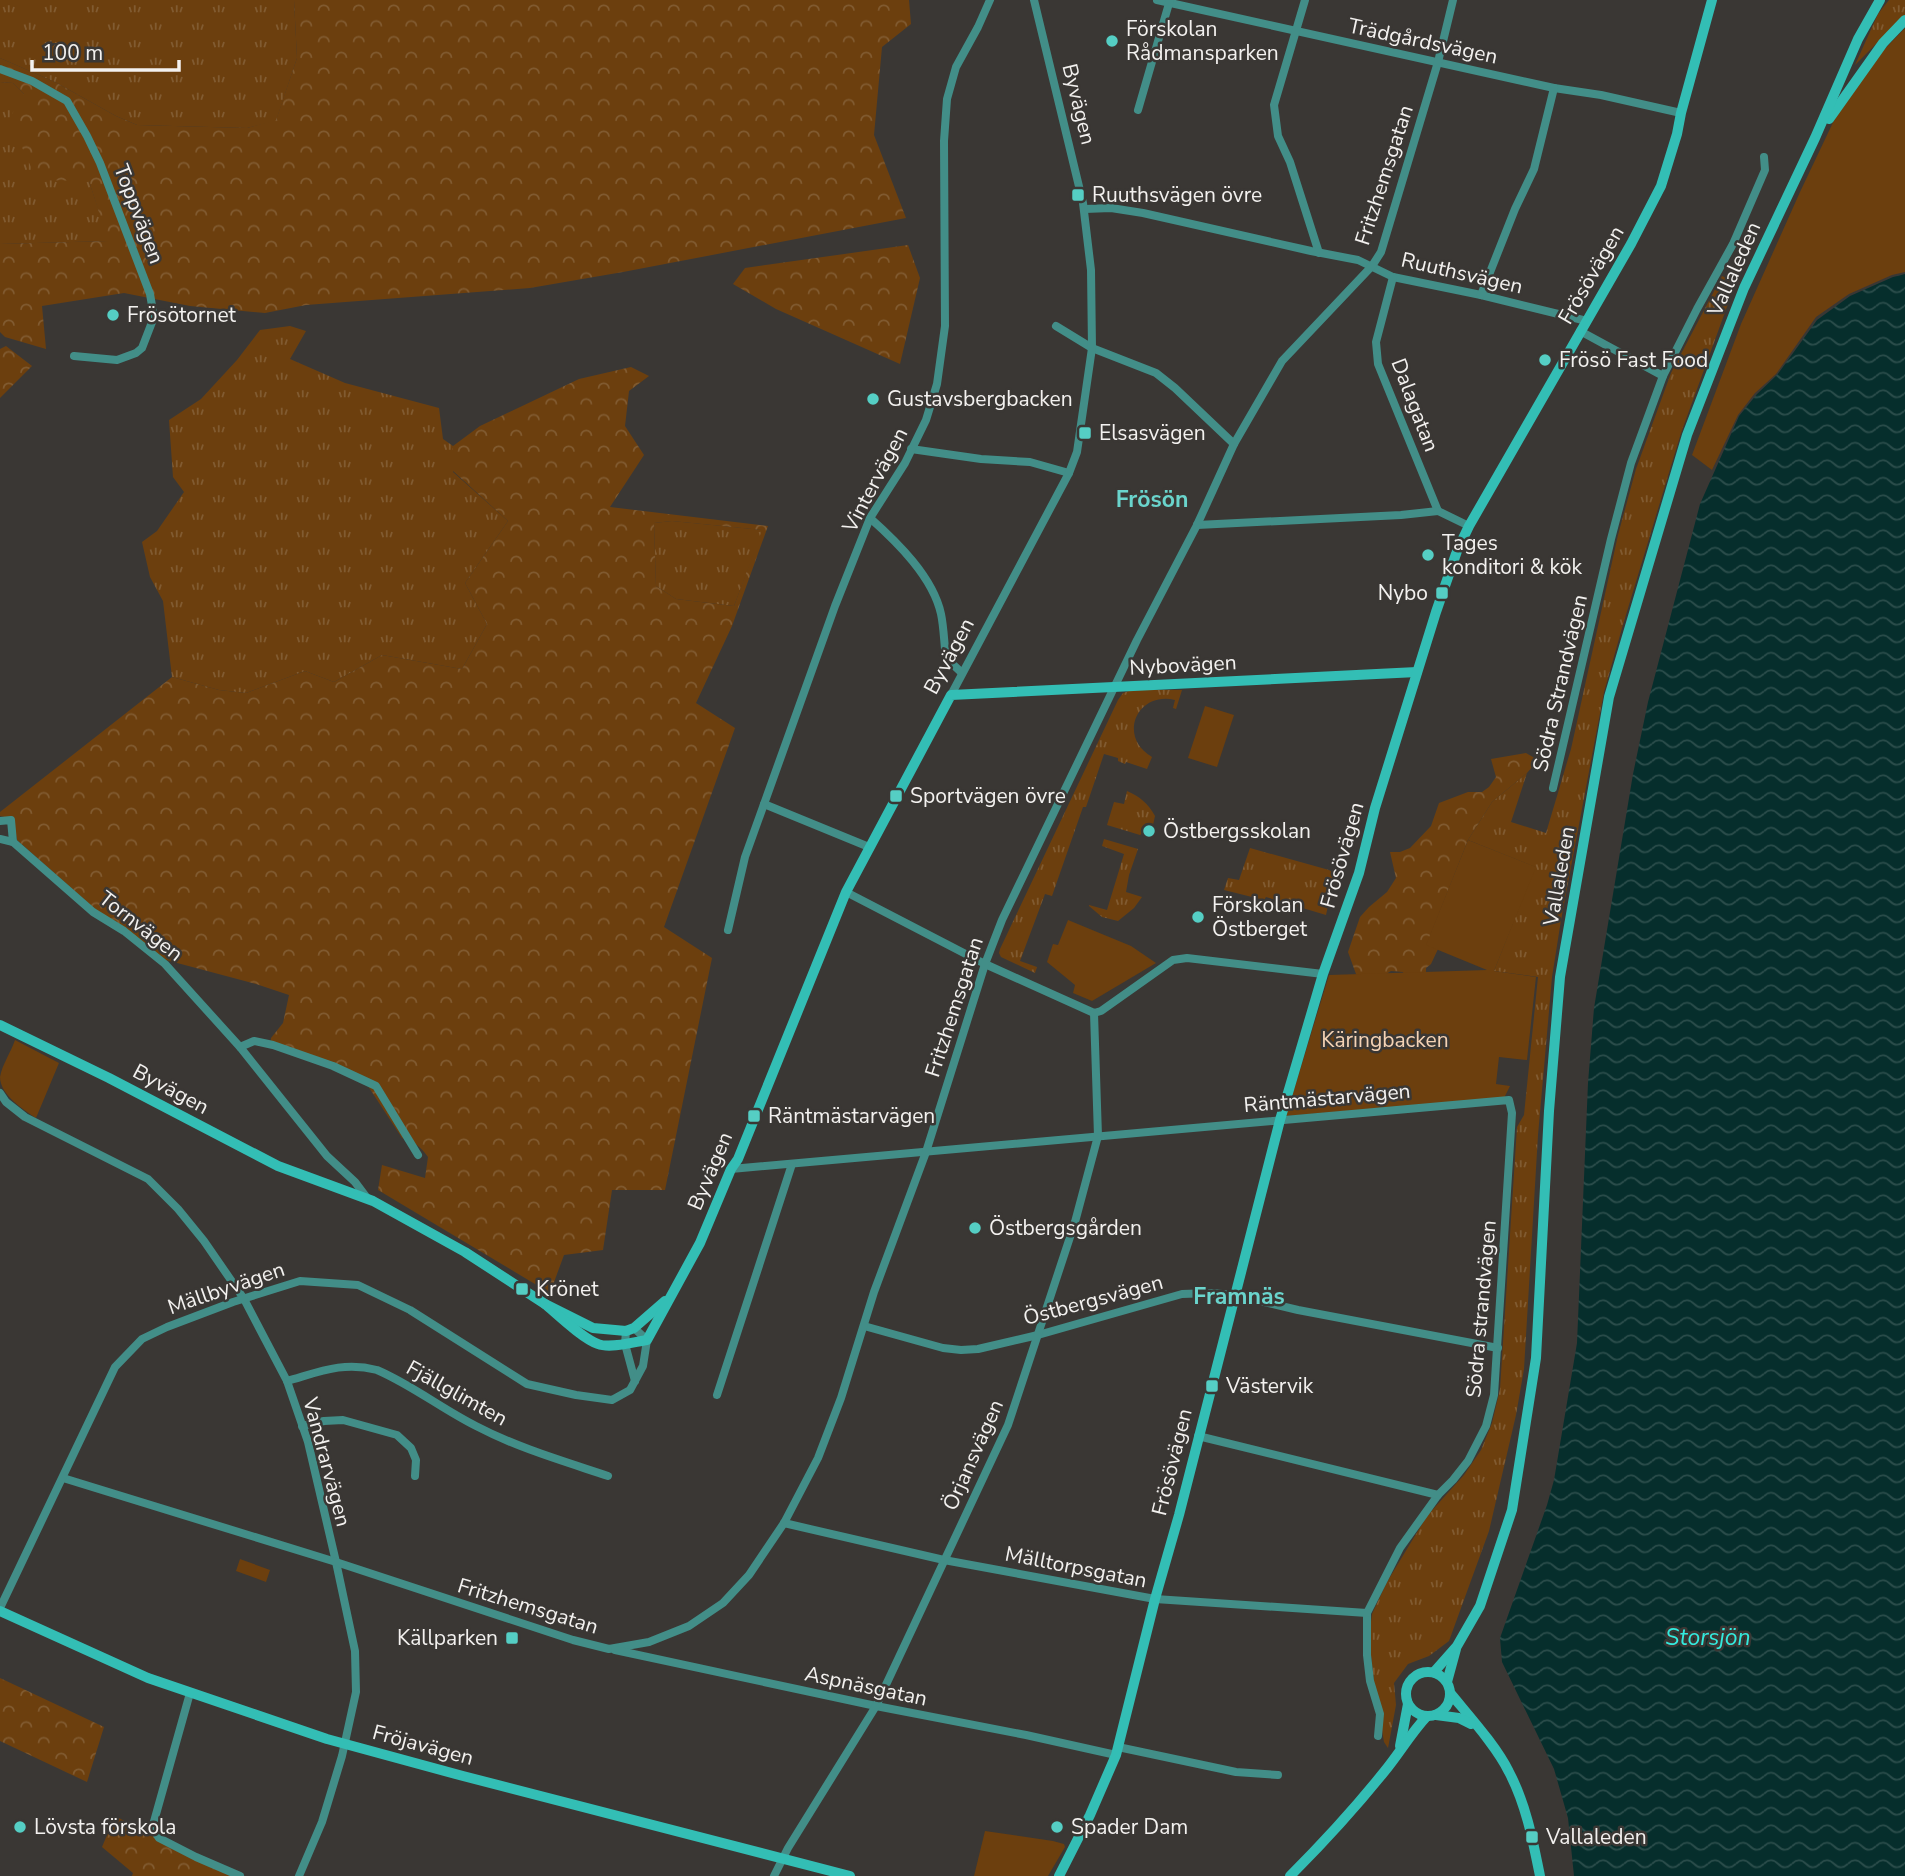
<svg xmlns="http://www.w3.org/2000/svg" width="1905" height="1876" font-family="'Nunito Sans',sans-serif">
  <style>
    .grass { fill: url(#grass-tufts) }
    .forest { fill: url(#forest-crowns); fill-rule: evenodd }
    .green { fill: #6c3f0e }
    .water { fill: url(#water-waves) }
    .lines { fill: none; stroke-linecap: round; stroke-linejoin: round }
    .street { stroke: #428e88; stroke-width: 8 }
    .secondary { stroke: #33beb5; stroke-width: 10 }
    .poi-dot { fill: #55cec4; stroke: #3a3734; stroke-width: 2.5 }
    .labels { text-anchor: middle; stroke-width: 5; stroke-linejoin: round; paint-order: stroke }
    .poi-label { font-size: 21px; fill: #f3f1ef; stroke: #3a3734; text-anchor: start }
    .street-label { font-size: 21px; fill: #f3f1ef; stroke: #3a3734 }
    .park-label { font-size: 21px; fill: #f5d3b5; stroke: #3a3734 }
    .neighbourhood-label { font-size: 23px; font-weight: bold; fill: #6ad4cc; stroke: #3a3734 }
    .water-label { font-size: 23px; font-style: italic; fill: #33eade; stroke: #3a3734 }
  </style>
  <defs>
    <pattern id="grass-tufts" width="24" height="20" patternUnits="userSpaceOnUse" patternTransform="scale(1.75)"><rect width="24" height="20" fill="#6c3f0e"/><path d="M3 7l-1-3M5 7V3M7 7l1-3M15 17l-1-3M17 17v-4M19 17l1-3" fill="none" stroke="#815b31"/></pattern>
    <pattern id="forest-crowns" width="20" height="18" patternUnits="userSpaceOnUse" patternTransform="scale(1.75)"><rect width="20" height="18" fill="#6c3f0e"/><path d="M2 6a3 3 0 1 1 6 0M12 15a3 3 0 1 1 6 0" fill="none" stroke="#815b31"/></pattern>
    <pattern id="water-waves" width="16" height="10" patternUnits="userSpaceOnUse" patternTransform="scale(1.75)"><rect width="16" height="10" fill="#062e2c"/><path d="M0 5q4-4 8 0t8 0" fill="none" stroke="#2b4d4b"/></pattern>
  </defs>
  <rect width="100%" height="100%" fill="#3a3734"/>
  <g class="grass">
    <polygon points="0,0 294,0 297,58 276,121 247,128 137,125 116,116 55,82 0,58"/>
    <polygon points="1889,0 1905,0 1905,15 1855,65 1878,14"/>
    <polygon points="0,82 13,83 24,94 89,181 109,241 0,244"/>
    <polygon points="1722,276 1736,282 1681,433 1622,628 1604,692 1561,920 1552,977 1538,1135 1524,1369 1516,1415 1489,1531 1449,1641 1429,1656 1408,1664 1394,1683 1396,1705 1388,1748 1384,1742 1374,1682 1369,1638 1372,1614 1387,1582 1427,1516 1464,1475 1481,1450 1492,1423 1500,1389 1517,1127 1524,1115 1538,977 1494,971 1535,867 1468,840 1492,802 1527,773 1511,822 1546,833 1571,749 1618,535 1636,469 1671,373"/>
    <polygon points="290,326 306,331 290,359 345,383 439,408 443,439 453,446 453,472 508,521 465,583 487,624 462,669 382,655 334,682 305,671 246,693 219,690 172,677 163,601 150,577 142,542 157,531 184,492 173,477 169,420 201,399 237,360 260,330"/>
    <polygon points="672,521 763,530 734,606 676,599 656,586 654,523"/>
    <path d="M1132 690H1182L1176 709 1173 708 1175 700C1137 691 1117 737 1152 757L1147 769 1126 762 1125 764 1118 761V758L1104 754 1086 807H1083L1052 896 1045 894 1020 961 1037 967 1035 973 1001 957 999 953 1000 949 1118 700 1123 693Z"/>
    <path d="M1127 791C1140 797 1148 803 1155 816L1153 825 1140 835 1107 825 1114 802 1124 804Z"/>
    <polygon points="1104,839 1138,849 1129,875 1126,892 1142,897 1134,908 1118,921 1102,917 1089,906 1089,905 1107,910 1124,854 1102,846"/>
    <polygon points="1250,848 1329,870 1335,874 1326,915 1266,897 1264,900 1224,890 1228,878 1239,880"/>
  </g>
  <g class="forest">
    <polygon points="294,0 909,0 911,24 882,47 874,135 906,218 623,272 530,288 306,305 265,313 190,306 124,293 42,306 46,349 5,337 0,332 0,244 108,241 89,181 37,180 9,119 24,94 13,83 0,82 0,58 55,82 116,116 137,125 247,128 276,120 297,58"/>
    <polygon points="908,245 920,278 900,364 776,309 733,284 745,268"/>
    <polygon points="6,346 32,366 0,398 0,349"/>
    <path d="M631 367 649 376 629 391 625 426 644 455 610 507 768 526 732 626 696 703 735 728 664 927 712 958 665 1190H612L603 1250 564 1255 550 1293 378 1190 382 1165 425 1178 428 1157C421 1147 414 1141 402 1138L366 1083 329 1067 270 1047 271 1038 283 1023 289 995 256 984 166 960 95 909 17 840 13 819 0 816V812L172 677 219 690 246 693 305 671 334 682 382 655 462 669 487 624 465 583 508 521 453 471V446L480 426 579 379ZM672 521 762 530 734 606 676 599 656 586 654 523Z"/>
    <polygon points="1526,753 1538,760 1527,773 1492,802 1468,840 1427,944 1438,949 1431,964 1426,968 1426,972 1405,980 1403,972 1391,971 1378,979 1366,980 1356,974 1348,952 1360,917 1369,907 1387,892 1396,878 1390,852 1400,852 1410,848 1431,826 1439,803 1468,792 1482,792 1489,787 1496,777 1491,759"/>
    <polygon points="0,1678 104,1727 87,1782 0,1741"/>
    <polygon points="115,1816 193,1857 233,1876 132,1876 133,1873 102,1847"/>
  </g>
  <g class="green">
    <polygon points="1905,28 1905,272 1892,275 1849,294 1816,317 1776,374 1755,393 1738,415 1712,470 1692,455 1741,324 1800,192 1837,114 1879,55"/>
    <polygon points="1205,706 1234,715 1217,767 1188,758"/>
    <polygon points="1468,840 1536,867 1494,971 1536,977 1527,1060 1499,1057 1496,1084 1510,1086 1504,1098 1286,1116 1329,975 1487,970 1426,945"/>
    <polygon points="1068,920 1131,946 1156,963 1092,1001 1073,993 1075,985 1047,962 1053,944 1058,945"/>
    <path d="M15 1040 59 1063 36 1118C24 1110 0 1095 0 1077 2 1065 11 1052 15 1040Z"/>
    <polygon points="240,1559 270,1570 266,1582 236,1571"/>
    <polygon points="985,1831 1053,1841 1064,1844 1065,1847 1048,1876 974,1876"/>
  </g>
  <polygon class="water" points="1905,274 1905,1876 1574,1876 1568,1818 1554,1769 1502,1662 1500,1638 1547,1505 1554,1480 1577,1343 1588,1083 1594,1008 1633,774 1648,702 1700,504 1739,416 1757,394 1777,375 1817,320 1850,296 1893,277"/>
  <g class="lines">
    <g class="street">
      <polyline points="1157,0 1554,88 1601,95 1681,113"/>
      <polyline points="1305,0 1274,105 1278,136 1290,162 1319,253"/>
      <polyline points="0,69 32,81 67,101 87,136 100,163 150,294 154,317 142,348 136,353 117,360 74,356"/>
      <polyline points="1138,110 1170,0"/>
      <polyline points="1085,209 1111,208 1143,213 1311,251 1358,260 1393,277 1481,295 1587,321"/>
      <polyline points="1393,277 1376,342 1378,364 1438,511 1469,526"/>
      <polyline points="1481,295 1515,209 1534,169 1554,88"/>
      <polyline points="1056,326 1092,348 1156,373 1175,388 1234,444"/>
      <polyline points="1580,331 1663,376"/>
      <polyline points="911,449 981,459 1030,462 1069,473"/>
      <path d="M870 518C897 542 933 577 941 614 944 628 944 643 946 658L962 673"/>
      <polyline points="1197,525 1401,515 1438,511"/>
      <polyline points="951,695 1069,473 1077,452 1092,348 1091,270 1083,203 1034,0"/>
      <polyline points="1553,788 1611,539 1631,463 1663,376 1697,309 1733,244 1765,170 1764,157"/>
      <polyline points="764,804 869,847"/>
      <polyline points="0,821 11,820 13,842"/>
      <polyline points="0,839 13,842 93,912 124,931 165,964 240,1047 327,1156 355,1182 367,1198"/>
      <polyline points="846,892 985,964 1094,1013 1101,1011 1173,960 1187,958 1323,974"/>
      <polyline points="728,930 745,857 835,606 870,518 905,463 926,420 937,384 945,326 944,141 947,99 956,67 978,27 990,0"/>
      <polyline points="240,1047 254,1041 273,1045 333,1066 376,1086 418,1155"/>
      <polyline points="0,1093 6,1102 25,1117 148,1179 178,1209 204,1241 244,1299 287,1381 308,1442 336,1562 355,1651 356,1692 342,1756 322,1822 299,1876"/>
      <polyline points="731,1169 1509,1100 1512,1113 1494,1395 1486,1426 1468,1461 1453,1480 1438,1495 1400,1548 1367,1613 1367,1655 1370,1681 1380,1714 1378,1736"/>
      <polyline points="864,1326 943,1348 961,1350 978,1349 1038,1335 1182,1294 1211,1293 1234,1295 1298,1310 1498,1348"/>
      <polyline points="626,1331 625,1344 635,1381"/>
      <path d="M287 1381C319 1372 343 1361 377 1370 412 1385 442 1409 476 1426 518 1448 563 1461 608 1476"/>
      <polyline points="717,1395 792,1164"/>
      <polyline points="302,1426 324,1421 343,1420 397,1435 411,1448 416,1460 415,1476"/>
      <polyline points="1198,1436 1438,1495"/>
      <polyline points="63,1478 336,1562 573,1640 609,1649 649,1642 689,1626 723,1603 749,1575 784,1523 818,1458 841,1398 874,1292 926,1152 985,964 1002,920 1137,640 1197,525 1234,444 1282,361 1372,266 1381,252 1438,62 1453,0"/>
      <polyline points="784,1523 944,1560 1155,1599 1367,1613"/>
      <polyline points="0,1608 115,1367 142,1339 167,1327 233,1302 300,1281 358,1285 410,1310 527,1384 576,1395 612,1400 630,1390 643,1366 647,1340 634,1328"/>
      <polyline points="615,1650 876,1706 1026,1735 1116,1755"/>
      <polyline points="190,1693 153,1825 155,1832 159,1838 196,1857 240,1876"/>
      <polyline points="1118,1747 1236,1772 1278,1775"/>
      <polyline points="774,1876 788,1848 876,1706 1008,1425 1075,1222 1098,1136 1094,1013"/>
    </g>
    <g class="secondary">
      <polyline points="1829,119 1883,43 1905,20"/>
      <polyline points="0,1025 109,1078 278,1166 373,1201 465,1252 545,1304 593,1328 626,1331 634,1328 665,1301"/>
      <path d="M545 1304C558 1315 583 1339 598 1344 610 1349 634 1342 647 1340L700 1243 731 1169 738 1159 846 892 951 695 1417 672"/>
      <polyline points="0,1611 148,1678 327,1739 463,1776 850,1876"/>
      <circle cx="1428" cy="1694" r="22"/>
      <polyline points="1434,1672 1457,1646 1480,1606 1512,1510 1536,1358 1549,1111 1560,977 1609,697 1687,435 1744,288 1815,138 1858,39 1880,0"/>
      <polyline points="1447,1682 1456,1649"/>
      <path d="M1451 1694C1469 1716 1497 1747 1509 1772 1526 1804 1533 1841 1540 1876"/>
      <polyline points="1436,1715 1459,1718 1471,1724"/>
      <polyline points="1400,1746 1408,1704"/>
      <polyline points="1059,1876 1090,1815 1116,1755 1155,1599 1179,1515 1280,1120 1323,974 1359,873 1375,808 1436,612 1457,551 1469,526 1631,244 1661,186 1677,134 1681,113 1712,0"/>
      <path d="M1290 1876C1323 1843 1355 1808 1384 1772 1399 1754 1411 1733 1427 1716"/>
    </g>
  </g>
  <g class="poi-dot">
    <circle cx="1112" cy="41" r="7"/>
    <rect x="1071" y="188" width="14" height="14" rx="3.5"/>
    <circle cx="113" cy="315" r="7"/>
    <circle cx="1545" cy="360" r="7"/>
    <circle cx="873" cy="399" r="7"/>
    <rect x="1078" y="426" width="14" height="14" rx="3.5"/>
    <circle cx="1428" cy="555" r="7"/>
    <rect x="1435" y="586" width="14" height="14" rx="3.5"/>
    <rect x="889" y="789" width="14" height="14" rx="3.5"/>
    <circle cx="1149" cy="831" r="7"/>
    <circle cx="1198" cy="917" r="7"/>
    <rect x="747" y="1109" width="14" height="14" rx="3.5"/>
    <circle cx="975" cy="1228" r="7"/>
    <rect x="515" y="1282" width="14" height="14" rx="3.5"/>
    <rect x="1205" y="1379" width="14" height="14" rx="3.5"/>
    <rect x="505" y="1631" width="14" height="14" rx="3.5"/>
    <circle cx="20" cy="1827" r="7"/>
    <circle cx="1057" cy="1827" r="7"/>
    <rect x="1525" y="1830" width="14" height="14" rx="3.5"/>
  </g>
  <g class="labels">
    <g class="poi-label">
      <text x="1126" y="36">Förskolan<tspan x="1126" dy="24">Rådmansparken</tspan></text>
      <text x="1092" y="202">Ruuthsvägen övre</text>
      <text x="127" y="322">Frösötornet</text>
      <text x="1559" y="367">Frösö Fast Food</text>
      <text x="887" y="406">Gustavsbergbacken</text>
      <text x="1099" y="440">Elsasvägen</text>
      <text x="1442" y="550">Tages<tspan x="1442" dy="24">konditori &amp; kök</tspan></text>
      <text x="1428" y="600" text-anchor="end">Nybo</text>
      <text x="910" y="803">Sportvägen övre</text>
      <text x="1163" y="838">Östbergsskolan</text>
      <text x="1212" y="912">Förskolan<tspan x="1212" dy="24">Östberget</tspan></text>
      <text x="768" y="1123">Räntmästarvägen</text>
      <text x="989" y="1235">Östbergsgården</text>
      <text x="536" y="1296">Krönet</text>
      <text x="1226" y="1393">Västervik</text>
      <text x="498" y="1645" text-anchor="end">Källparken</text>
      <text x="34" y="1834">Lövsta förskola</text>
      <text x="1071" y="1834">Spader Dam</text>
      <text x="1546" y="1844">Vallaleden</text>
    </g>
    <g class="street-label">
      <text transform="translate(1423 41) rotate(12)" y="7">Trädgårdsvägen</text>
      <text transform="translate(1079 104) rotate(76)" y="7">Byvägen</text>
      <text transform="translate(1384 175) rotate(-72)" y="7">Fritzhemsgatan</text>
      <text transform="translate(139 214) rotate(69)" y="7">Toppvägen</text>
      <text transform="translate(1734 269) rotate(-66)" y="7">Vallaleden</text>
      <text transform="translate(1462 273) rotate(13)" y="7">Ruuthsvägen</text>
      <text transform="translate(1591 275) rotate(-60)" y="7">Frösövägen</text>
      <text transform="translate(1415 405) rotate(69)" y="7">Dalagatan</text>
      <text transform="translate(875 480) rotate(-62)" y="7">Vintervägen</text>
      <text transform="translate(949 656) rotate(-62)" y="7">Byvägen</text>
      <text transform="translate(1183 665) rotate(-3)" y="7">Nybovägen</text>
      <text transform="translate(1560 683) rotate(-77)" y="7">Södra Strandvägen</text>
      <text transform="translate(1342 855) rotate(-74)" y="7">Frösövägen</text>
      <text transform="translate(1559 876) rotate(-80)" y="7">Vallaleden</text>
      <text transform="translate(141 926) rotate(38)" y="7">Tornvägen</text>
      <text transform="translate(954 1007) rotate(-72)" y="7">Fritzhemsgatan</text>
      <text transform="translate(171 1089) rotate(28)" y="7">Byvägen</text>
      <text transform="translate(1327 1098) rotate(-5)" y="7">Räntmästarvägen</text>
      <text transform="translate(710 1171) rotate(-67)" y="7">Byvägen</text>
      <text transform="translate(226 1288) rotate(-19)" y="7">Mällbyvägen</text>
      <text transform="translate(1093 1300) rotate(-15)" y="7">Östbergsvägen</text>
      <text transform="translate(1481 1309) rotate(-85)" y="7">Södra strandvägen</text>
      <text transform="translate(457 1393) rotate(29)" y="7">Fjällglimten</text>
      <text transform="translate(973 1455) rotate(-66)" y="7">Örjansvägen</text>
      <text transform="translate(327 1462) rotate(75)" y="7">Vandrarvägen</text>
      <text transform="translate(1172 1462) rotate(-76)" y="7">Frösövägen</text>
      <text transform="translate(1076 1567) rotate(11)" y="7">Mälltorpsgatan</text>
      <text transform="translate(528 1606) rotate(17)" y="7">Fritzhemsgatan</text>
      <text transform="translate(866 1686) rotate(12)" y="7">Aspnäsgatan</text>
      <text transform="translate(423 1745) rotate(15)" y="7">Fröjavägen</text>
    </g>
    <g class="park-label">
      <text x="1385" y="1047">Käringbacken</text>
    </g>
    <g class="neighbourhood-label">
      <text x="1152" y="507">Frösön</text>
      <text x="1239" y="1304">Framnäs</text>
    </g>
    <g class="water-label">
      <text x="1708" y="1645">Storsjön</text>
    </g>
  </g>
  <path d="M32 60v10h147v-10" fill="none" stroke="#f3f1ef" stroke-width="3.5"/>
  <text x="42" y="60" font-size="21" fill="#f3f1ef" stroke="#3a3734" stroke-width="5" paint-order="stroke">100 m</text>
</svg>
